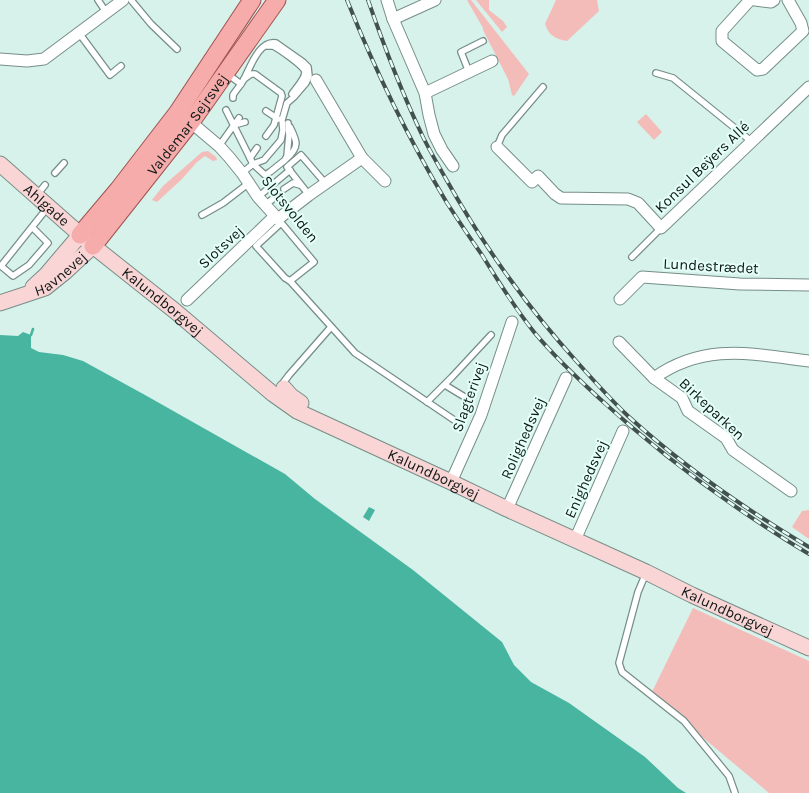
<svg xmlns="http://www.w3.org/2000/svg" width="809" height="793" font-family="Karla,sans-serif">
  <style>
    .green { fill: #f4bcb9 }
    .water { fill: #47b5a0 }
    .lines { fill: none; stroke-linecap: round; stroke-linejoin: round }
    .stream { stroke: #47b5a0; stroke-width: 2.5 }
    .lane-casing { stroke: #768e88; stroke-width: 8 }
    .street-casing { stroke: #768e88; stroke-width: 13 }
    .secondary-casing { stroke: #768e88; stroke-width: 17 }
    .primary-casing { stroke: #a05352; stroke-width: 19 }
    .lane { stroke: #fff; stroke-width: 5.5 }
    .street { stroke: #fff; stroke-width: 11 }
    .secondary { stroke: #fad5d5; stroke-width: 15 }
    .primary { stroke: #f5acab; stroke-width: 17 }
    .rail-casing { stroke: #43514e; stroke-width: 4 }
    .rail { stroke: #e4fff8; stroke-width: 2.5; stroke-dasharray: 8; stroke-linecap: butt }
    .labels { text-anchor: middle; stroke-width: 4; stroke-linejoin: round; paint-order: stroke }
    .street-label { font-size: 15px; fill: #0e1715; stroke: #e4fff8 }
  </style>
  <rect width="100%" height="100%" fill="#d7f1eb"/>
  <g class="green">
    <polygon points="467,0 471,0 529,74 514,96 512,95 508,79 483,30 483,28"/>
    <polygon points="476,0 489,0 489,10 503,21 507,27 502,32"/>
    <path d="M556 0H597L599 11 567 41C556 39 549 36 545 24Z"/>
    <polygon points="646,114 662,132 654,140 637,122"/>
    <polygon points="208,151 216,157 217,160 213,161 205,156 197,162 182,179 157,202 152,200 163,186 202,152"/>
    <polygon points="809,510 809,539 792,527 802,511"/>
    <polygon points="693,608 809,661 809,793 769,793 651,694"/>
  </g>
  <g class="water">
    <polygon points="23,332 31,335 31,348 39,352 63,355 83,361 145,395 285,474 315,499 413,570 502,642 514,665 531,682 569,703 645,757 678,788 686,793 0,793 0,335 18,336"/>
    <polygon points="369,507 375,510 369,521 363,517"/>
  </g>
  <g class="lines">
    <polyline class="stream" points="31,335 33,329"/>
    <defs>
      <g id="lane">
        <polyline points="98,0 106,12"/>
        <polyline points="131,0 151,24 177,49"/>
        <polyline points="79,33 110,75 121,66"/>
        <path d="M267 46C268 46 272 46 273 46 279 49 304 66 305 72 305 79 296 88 292 94"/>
        <polyline points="469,72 461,52 483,41"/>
        <polyline points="226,73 241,84"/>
        <polyline points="656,73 673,78 751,141"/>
        <polyline points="244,79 251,74 255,74 281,93 282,96 274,125 266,136"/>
        <path d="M233 98V95C236 90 241 85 244 79 250 68 259 40 276 43L303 62 308 67 309 76 306 83 294 97 287 103 282 120 283 130 281 140 264 160 253 164 242 173"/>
        <polyline points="226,110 253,164 265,175 270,172 285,160 287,156 289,135 288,123"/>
        <polyline points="266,111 278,119"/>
        <polyline points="234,125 245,122"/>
        <polyline points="219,146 239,118"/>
        <polyline points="497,147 502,135 543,87"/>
        <polyline points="250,158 257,148"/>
        <path d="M286 159C300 147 297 141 290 127"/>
        <polyline points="55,173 64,163"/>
        <polyline points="284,189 293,183 300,185"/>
        <polyline points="309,195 287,167 301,155 326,184"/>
        <polyline points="36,196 45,185"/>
        <polyline points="258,197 290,170"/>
        <polyline points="265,205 274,198"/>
        <polyline points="202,215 223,203 249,183"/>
        <polyline points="278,219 314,262 290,281 355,353 460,424"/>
        <polyline points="281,223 256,246 285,278 290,281"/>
        <polyline points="32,227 48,243 29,265 13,276 1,266 48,207"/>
        <polyline points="632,257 661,228"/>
        <polyline points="445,385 468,399"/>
        <polyline points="283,388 283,383 289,375 331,327"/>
        <polyline points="427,402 452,377 491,335"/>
        <polyline points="646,573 638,592 619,663 622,672 684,721 729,776 735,793"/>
      </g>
      <g id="street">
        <polyline points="387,0 393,19 425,93 429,115 434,134 442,150 453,166"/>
        <polyline points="750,0 722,31 722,41 757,70 763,69 803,31 801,23 788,0"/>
        <polyline points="755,0 771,2 774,0"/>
        <polyline points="393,19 435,0"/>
        <polyline points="0,59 27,61 44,59 123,0"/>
        <polyline points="316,80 362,158 385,181"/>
        <polyline points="425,93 492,61"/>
        <polyline points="187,119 219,146 229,157 242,173 258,197 278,219 309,195 362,158"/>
        <polyline points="497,147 532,182 538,176 555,194 561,198 628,199 638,203 661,228 809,87"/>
        <polyline points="620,299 642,277 740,284 809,285"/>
        <polyline points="187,300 275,216"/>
        <polyline points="619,342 654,378 682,398 688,411 726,438 733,450 791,491"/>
        <path d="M654 378C705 342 752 354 809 361"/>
        <polyline points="451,482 481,415 512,322"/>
        <polyline points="507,509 566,378"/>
        <polyline points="575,540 623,431"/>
      </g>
      <g id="secondary">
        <path id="s1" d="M0 164 93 246 175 311 273 394 297 411 451 482 507 509 646 572 692 595 809 648"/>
        <polyline points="33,287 46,275 80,235"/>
        <path id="s2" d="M0 303 45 288 65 272 93 246"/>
        <polyline points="284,388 291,396 301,403"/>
      </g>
      <g id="primary">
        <polyline points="80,235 118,190 178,112 252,0"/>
        <path id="s3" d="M93 246 191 122 277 0"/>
      </g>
    </defs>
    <use href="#lane" class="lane-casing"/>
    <use href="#street" class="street-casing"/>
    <use href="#secondary" class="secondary-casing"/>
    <use href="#primary" class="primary-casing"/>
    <use href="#lane" class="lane"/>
    <use href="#street" class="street"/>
    <use href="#secondary" class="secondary"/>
    <use href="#primary" class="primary"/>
    <defs>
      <g id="rail">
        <path d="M347 0C375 70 408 138 447 203 458 220 470 238 482 255 498 281 514 307 534 332 553 355 576 377 599 398 663 457 734 509 809 554"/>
        <path d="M368 0C384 46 402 93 423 137 430 151 438 165 446 179 483 245 527 307 578 363 594 381 610 399 628 416 683 466 745 509 809 547"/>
      </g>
    </defs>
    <use href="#rail" class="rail-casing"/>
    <use href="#rail" class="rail"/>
  </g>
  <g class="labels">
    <g class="street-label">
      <text dy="5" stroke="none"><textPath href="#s3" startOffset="154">Valdemar Sejrsvej</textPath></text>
      <text transform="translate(702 167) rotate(-44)" y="5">Konsul Beÿers Allé</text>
      <text dy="5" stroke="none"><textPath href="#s1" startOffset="62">Ahlgade</textPath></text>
      <text transform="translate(290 209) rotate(51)" y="5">Slotsvolden</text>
      <text transform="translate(221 247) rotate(-43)" y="5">Slotsvej</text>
      <text transform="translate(711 266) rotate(3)" y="5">Lundestrædet</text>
      <text dy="5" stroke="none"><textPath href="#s2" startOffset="68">Havnevej</textPath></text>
      <text dy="5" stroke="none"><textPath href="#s1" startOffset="213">Kalundborgvej</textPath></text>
      <text transform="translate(469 397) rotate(-70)" y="5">Slagterivej</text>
      <text transform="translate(712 409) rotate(43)" y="5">Birkeparken</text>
      <text transform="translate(523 438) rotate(-66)" y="5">Rolighedsvej</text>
      <text dy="5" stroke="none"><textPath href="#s1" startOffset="537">Kalundborgvej</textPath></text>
      <text transform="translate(586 479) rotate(-66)" y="5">Enighedsvej</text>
      <text dy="5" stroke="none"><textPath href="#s1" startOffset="861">Kalundborgvej</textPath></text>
    </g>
  </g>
</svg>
